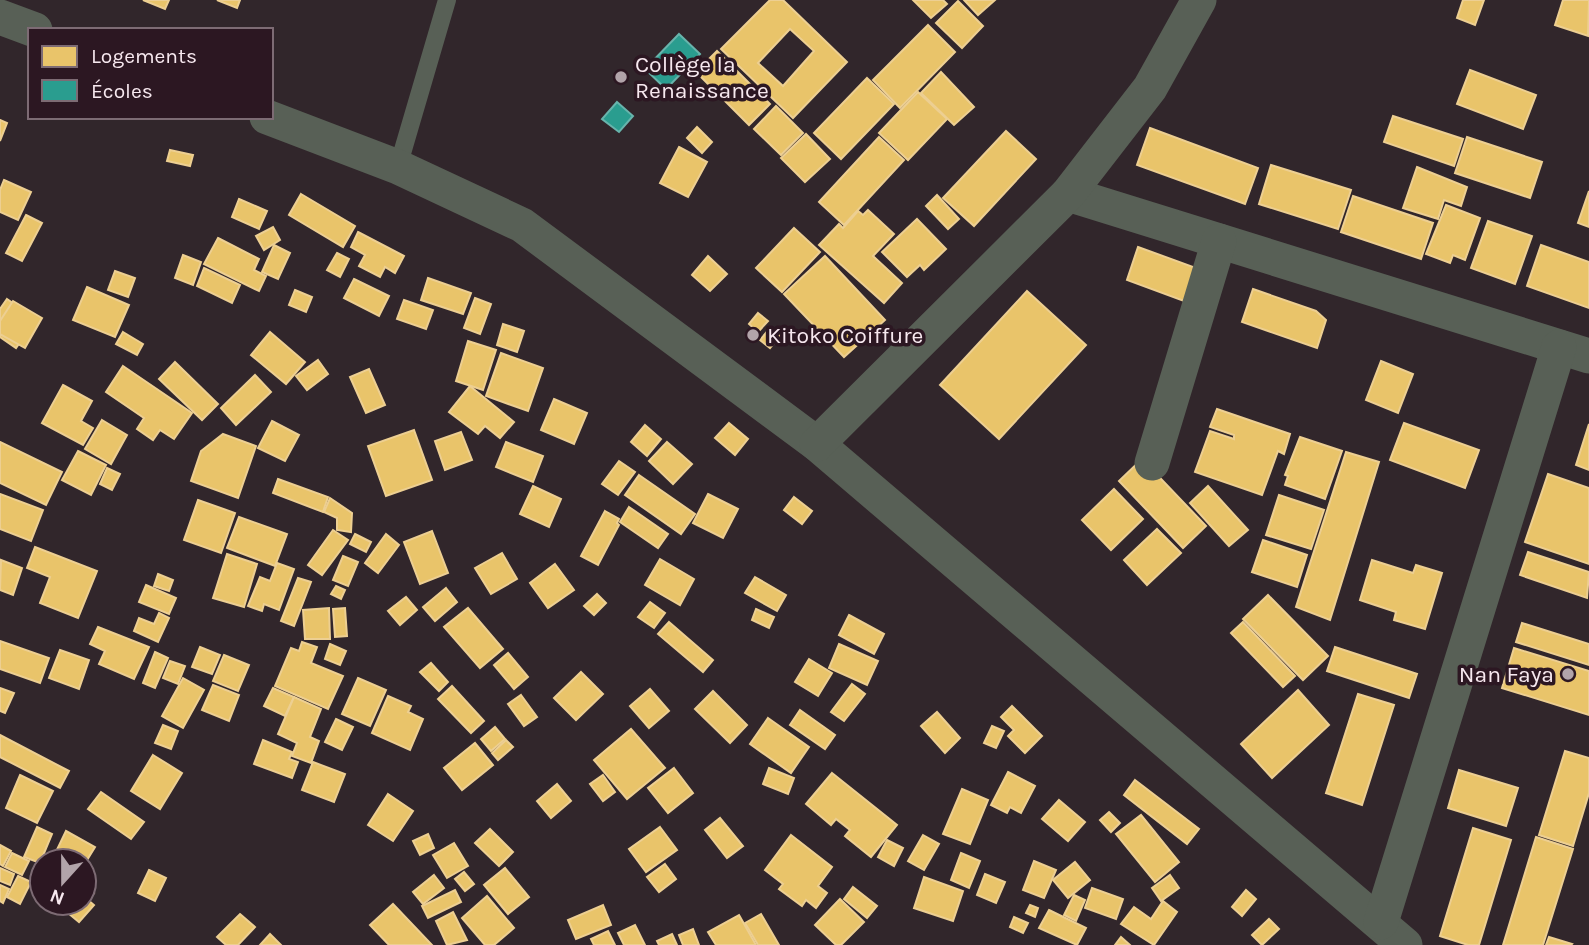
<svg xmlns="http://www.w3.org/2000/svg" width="1589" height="945" font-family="Karla,sans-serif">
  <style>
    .homes { fill: #e9c46a; stroke: #edcf92; stroke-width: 2; fill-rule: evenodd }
    .schools { fill: #2a9d8f; stroke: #68b4ac; stroke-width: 2 }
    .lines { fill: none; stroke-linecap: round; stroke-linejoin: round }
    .service { stroke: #586056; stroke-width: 18 }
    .minor { stroke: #586056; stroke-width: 35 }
    .poi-dot { fill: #b2a4aa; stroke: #2c1722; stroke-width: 2.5 }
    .labels { text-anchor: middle; stroke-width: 7; stroke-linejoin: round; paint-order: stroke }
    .poi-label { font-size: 23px; fill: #f7e8ef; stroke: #2c1722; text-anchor: start }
  </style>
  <rect width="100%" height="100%" fill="#31262b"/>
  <g class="homes">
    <polygon points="143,0 169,0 165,9"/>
    <polygon points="217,0 240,0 237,8"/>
    <path d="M770 0H783L847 62 793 118 721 49ZM790 29 814 51 783 86 758 63Z"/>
    <polygon points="913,0 943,0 947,4 931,18"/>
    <polygon points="964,0 995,0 978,15"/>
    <polygon points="1463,0 1484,0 1475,25 1457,18"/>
    <polygon points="1563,0 1589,0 1588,36 1555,25"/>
    <polygon points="958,1 983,26 962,48 936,23"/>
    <polygon points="928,25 955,52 900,108 873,80"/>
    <polygon points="717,51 770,104 749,125 696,72"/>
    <polygon points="1470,70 1536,95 1523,129 1457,104"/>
    <polygon points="941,72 974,107 954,125 921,93"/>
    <polygon points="867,78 894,104 841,159 814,133"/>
    <polygon points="918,92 947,119 908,160 879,133"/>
    <polygon points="776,106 803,133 781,155 754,129"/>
    <polygon points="1393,116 1463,139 1454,166 1384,142"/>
    <polygon points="0,120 7,123 0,141"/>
    <polygon points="697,127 712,142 702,153 687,138"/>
    <polygon points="1150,128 1258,168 1245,204 1137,165"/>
    <polygon points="1006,131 1036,159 974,226 943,198"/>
    <polygon points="806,134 830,159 805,182 781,158"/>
    <polygon points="879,137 904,160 844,225 819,202"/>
    <polygon points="1467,137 1542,162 1530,198 1455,173"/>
    <polygon points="679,147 707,162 688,197 660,183"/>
    <polygon points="170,150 193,155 190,166 167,161"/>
    <polygon points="1271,165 1351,190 1338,229 1259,204"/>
    <polygon points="1417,167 1467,187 1461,206 1444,200 1438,219 1403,208"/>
    <polygon points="4,180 31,192 18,220 0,212 0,190"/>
    <polygon points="1589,191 1589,227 1578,223"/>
    <polygon points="301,194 355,226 343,247 289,215"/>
    <polygon points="937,195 959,219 948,229 926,206"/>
    <polygon points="1353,196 1433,223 1421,259 1341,232"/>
    <polygon points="239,199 267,211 259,229 232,217"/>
    <polygon points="1446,205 1480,218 1465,260 1453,255 1450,263 1426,254"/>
    <polygon points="868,210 894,234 873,256 902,283 884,303 819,245 839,224 843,228 858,211 863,215"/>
    <polygon points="26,215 42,223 22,261 6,253"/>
    <polygon points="917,219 946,249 924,270 920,265 907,277 882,252"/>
    <polygon points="1488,221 1532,236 1515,284 1471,268"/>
    <polygon points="273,227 280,240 264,250 256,236"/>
    <polygon points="794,228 820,252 782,292 756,268"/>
    <polygon points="358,232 404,256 395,273 385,267 380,277 359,266 365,255 351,247"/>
    <polygon points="218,238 259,259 254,270 266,276 259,291 204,264"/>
    <polygon points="274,245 290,253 278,279 262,272"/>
    <polygon points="1541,245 1589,262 1589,308 1527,286"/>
    <polygon points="1138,247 1196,268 1184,301 1127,280"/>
    <polygon points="337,253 349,259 340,277 327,270"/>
    <polygon points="183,255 201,262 193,285 175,278"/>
    <polygon points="708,256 727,274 710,291 692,275"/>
    <polygon points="825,256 885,320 844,357 784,294"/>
    <polygon points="204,268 240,285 232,303 197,286"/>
    <polygon points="115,271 135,278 128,297 108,290"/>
    <polygon points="428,278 471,293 463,314 421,300"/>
    <polygon points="354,279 389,296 379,316 344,298"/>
    <polygon points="87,287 129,305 115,337 73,320"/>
    <polygon points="1253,289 1316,311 1326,320 1317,348 1242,322"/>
    <polygon points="295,290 312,297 306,312 289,305"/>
    <polygon points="1027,291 1086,345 999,439 940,385"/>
    <polygon points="475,298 491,304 480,334 464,328"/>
    <polygon points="7,299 36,319 16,348 0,337 0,309"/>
    <polygon points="404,300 433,310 426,329 397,319"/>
    <polygon points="13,301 42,318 25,348 0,334 0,321"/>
    <polygon points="758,313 768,321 758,332 749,324"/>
    <polygon points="503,324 524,331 517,352 497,345"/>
    <polygon points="770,328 780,336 770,348 760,340"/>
    <polygon points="123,332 143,344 137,355 116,344"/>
    <polygon points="270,332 305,362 286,384 251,355"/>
    <polygon points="468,341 496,350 483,390 456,381"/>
    <polygon points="501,353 543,368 528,411 486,396"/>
    <polygon points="318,360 328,374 307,390 296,376"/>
    <polygon points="1381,361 1413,374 1398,413 1366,400"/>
    <polygon points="175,362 218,404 202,420 159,379"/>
    <polygon points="123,366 192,413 174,439 160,430 153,440 137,429 144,418 106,392"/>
    <polygon points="369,369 385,405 366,413 350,377"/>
    <polygon points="255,375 271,392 236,425 221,408"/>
    <polygon points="63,385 92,401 81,421 93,428 83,445 42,423"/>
    <polygon points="470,386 514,422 500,438 485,426 478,434 449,412"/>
    <polygon points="554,399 587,413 574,444 541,430"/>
    <polygon points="1217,409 1290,434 1284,454 1278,451 1262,495 1195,472 1210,431 1234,439 1234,435 1210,427"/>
    <polygon points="102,420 127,435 111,464 85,449"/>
    <polygon points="272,421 299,435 285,461 258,448"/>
    <polygon points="729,423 748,439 735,455 715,438"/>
    <polygon points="1404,423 1479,450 1465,488 1390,460"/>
    <polygon points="1589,424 1589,470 1576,465"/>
    <polygon points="645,425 661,439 647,456 631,442"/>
    <polygon points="414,430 432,480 386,496 368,446"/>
    <polygon points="461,432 472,460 445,470 435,441"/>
    <polygon points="223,434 256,446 238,498 191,481 201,451"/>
    <polygon points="1300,437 1342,451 1325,499 1285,485 1288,476 1285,475"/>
    <polygon points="0,442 62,472 46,505 0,483"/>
    <polygon points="506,442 543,456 533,482 496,467"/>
    <polygon points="667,442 692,464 673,484 649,461"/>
    <polygon points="78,451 106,465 91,495 62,480"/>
    <polygon points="1346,452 1379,462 1330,620 1296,607"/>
    <polygon points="1142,459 1206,526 1183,548 1119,481"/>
    <polygon points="619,461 635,472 618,495 602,484"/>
    <polygon points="107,468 120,474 112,490 100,484"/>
    <polygon points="1548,474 1589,488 1589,564 1525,542"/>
    <polygon points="639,475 695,514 681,534 625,495"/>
    <polygon points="278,479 328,497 323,512 273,493"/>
    <polygon points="533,486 561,499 549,527 520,514"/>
    <polygon points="1208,486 1248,530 1229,546 1190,503"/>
    <polygon points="1114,489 1143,519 1111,550 1082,520"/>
    <polygon points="0,494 43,510 31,541 0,529"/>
    <polygon points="708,494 738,509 723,538 693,523"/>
    <polygon points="1279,495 1324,510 1311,549 1266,535"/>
    <polygon points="794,497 812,511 802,524 784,510"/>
    <polygon points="330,498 352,513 351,532 337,530 337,518 324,512"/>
    <polygon points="198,500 235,513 221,553 184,540"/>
    <polygon points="629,507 668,534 658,548 620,522"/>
    <polygon points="605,511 619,519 617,523 619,525 598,565 581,556"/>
    <polygon points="239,517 287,534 275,566 227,548"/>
    <polygon points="1157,529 1181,553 1147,585 1124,560"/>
    <polygon points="333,530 348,540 322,575 308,565"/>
    <polygon points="432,531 448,573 420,584 404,542"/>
    <polygon points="355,534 371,542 366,552 350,544"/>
    <polygon points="386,534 399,545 378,573 365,563"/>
    <polygon points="1263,540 1307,555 1297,587 1252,572"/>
    <polygon points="35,547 97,571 78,618 40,603 50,577 27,568"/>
    <polygon points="1528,552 1589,572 1587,598 1520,575"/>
    <polygon points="502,553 517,579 491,594 475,568"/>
    <polygon points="227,554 257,564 244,607 213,598"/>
    <polygon points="343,556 358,562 348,586 333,580"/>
    <polygon points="660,559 694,579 680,605 645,585"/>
    <polygon points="1,560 22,568 13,595 0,590"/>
    <polygon points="1372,560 1413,573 1416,565 1442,573 1425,629 1394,620 1396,612 1360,600"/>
    <polygon points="277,563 294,569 279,610 264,604 262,611 248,606 260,577 270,581"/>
    <polygon points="555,564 574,590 548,608 530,583"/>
    <polygon points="158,574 173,580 169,591 154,586"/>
    <polygon points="755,577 786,595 777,611 745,593"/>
    <polygon points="298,578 311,582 294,626 281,621"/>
    <polygon points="146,585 176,598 169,614 139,602"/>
    <polygon points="336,586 345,590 341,599 331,594"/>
    <polygon points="446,588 457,602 435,621 423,607"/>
    <polygon points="597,594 606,603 594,615 584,606"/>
    <polygon points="1268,595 1328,656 1303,680 1243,619"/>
    <polygon points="406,597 417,610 400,625 388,611"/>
    <polygon points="650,602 665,613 654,628 638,617"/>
    <polygon points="329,608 330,639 305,639 303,610"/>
    <polygon points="345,608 347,636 335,637 333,609"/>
    <polygon points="468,608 503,649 480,668 444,627"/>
    <polygon points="756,609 774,617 769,628 752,620"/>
    <polygon points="159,613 169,618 158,642 134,631 139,618 154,624"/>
    <polygon points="849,615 884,634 874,654 839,635"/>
    <polygon points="669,622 713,660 703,672 658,634"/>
    <polygon points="1243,622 1295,676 1283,687 1231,633"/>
    <polygon points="1522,623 1589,644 1589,665 1516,642"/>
    <polygon points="98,627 149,647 134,679 99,664 105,651 90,644"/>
    <polygon points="0,641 49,658 40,683 0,669"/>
    <polygon points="302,642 317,647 311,663 343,676 328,709 275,686 291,648 299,651"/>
    <polygon points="330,644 346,651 340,665 325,659"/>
    <polygon points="839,644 878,661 867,685 829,668"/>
    <polygon points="200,647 220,655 212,674 192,667"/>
    <polygon points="1335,647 1417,674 1409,698 1327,671"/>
    <polygon points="1514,648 1589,671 1589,715 1502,688"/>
    <polygon points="60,650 89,660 79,689 49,678"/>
    <polygon points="155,652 168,658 155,688 143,683"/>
    <polygon points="508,653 528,677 514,689 494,665"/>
    <polygon points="224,655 249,665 238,691 213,681"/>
    <polygon points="809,659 832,673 818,696 795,682"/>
    <polygon points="170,661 185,666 178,684 163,678"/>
    <polygon points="431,663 448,682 439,691 420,672"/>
    <polygon points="581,672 603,694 576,720 554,698"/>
    <polygon points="183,678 204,690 183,728 162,716"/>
    <polygon points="358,678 386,690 370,726 342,714"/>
    <polygon points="852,684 865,694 844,721 831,712"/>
    <polygon points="213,685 239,695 229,721 202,710"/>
    <polygon points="452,686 484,721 471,733 438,699"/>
    <polygon points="0,688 14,693 5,713 0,711"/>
    <polygon points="273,688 294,697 285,716 264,706"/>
    <polygon points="650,689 669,711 649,728 630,706"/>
    <polygon points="1298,690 1329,725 1272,778 1241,744"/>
    <polygon points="713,691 747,725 730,743 695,709"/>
    <polygon points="1358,694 1394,705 1362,805 1326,793"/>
    <polygon points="521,695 537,717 524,726 508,704"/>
    <polygon points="388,696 411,706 408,712 423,719 410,750 372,733"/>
    <polygon points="294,697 321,709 310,737 319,741 311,763 292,756 297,743 278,734"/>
    <polygon points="1012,706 1042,736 1025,753 1008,736 1014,730 1001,717"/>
    <polygon points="800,710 835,735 825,749 790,725"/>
    <polygon points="937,712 960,738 945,753 921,726"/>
    <polygon points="768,718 809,747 791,773 750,744"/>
    <polygon points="336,719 353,727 342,750 325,742"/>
    <polygon points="163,725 178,731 171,749 155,743"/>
    <polygon points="992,726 1004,731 996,748 984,743"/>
    <polygon points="495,727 505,739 491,751 481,739"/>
    <polygon points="631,729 665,768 627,799 594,760"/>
    <polygon points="0,735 69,771 60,788 0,757"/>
    <polygon points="263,740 292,752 289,759 298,762 292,778 254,764"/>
    <polygon points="506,740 513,747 498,760 492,753"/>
    <polygon points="475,743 493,765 462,790 444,768"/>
    <polygon points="1565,751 1589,758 1589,793 1573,846 1539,835"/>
    <polygon points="153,755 182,773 160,809 131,791"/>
    <polygon points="313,762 345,774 334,802 302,790"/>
    <polygon points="674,768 693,793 668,813 648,788"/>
    <polygon points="769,768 794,778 788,794 763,784"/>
    <polygon points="1459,770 1518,788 1506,826 1448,808"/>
    <polygon points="1008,772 1035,786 1021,813 1010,807 1007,813 991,805"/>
    <polygon points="832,773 897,825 871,857 845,836 850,830 836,819 831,825 806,804"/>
    <polygon points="20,775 53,791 37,823 6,808"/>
    <polygon points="603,775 615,792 603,801 590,784"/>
    <polygon points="1135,780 1199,829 1187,844 1124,795"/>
    <polygon points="557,784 571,801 551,818 537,801"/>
    <polygon points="962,789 988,800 970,844 943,834"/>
    <polygon points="101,792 144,822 131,839 88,809"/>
    <polygon points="388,794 413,811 393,841 368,825"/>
    <polygon points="1059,800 1085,822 1068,841 1042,819"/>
    <polygon points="1109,812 1120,823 1111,832 1100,820"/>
    <polygon points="1141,815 1179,862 1155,882 1116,834"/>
    <polygon points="720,818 743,846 727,858 705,830"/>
    <polygon points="37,827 52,834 40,863 24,857"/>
    <polygon points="660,827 677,850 646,872 629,849"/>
    <polygon points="1473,828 1511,840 1479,945 1468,945 1440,936"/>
    <polygon points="490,829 513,852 499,866 475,843"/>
    <polygon points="66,831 95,847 84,865 84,861 59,861 53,858"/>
    <polygon points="428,834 434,848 420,855 413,841"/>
    <polygon points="791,835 832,867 818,886 827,893 816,908 806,900 802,906 779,889 783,884 765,870"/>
    <polygon points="923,835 939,844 924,870 908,861"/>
    <polygon points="1536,837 1573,849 1543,945 1503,945"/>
    <polygon points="887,840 903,848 894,866 878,857"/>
    <polygon points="454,843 468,866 447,878 433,855"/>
    <polygon points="0,845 11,851 3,866 0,864"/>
    <polygon points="12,853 29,861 22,875 5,867"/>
    <polygon points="961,853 980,861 969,888 951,880"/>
    <polygon points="1034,861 1056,870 1044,898 1023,890"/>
    <polygon points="1075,862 1090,880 1068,898 1053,880"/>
    <polygon points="665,864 676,879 659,892 647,877"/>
    <polygon points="0,868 14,874 10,885 0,881"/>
    <polygon points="505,868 529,897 508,914 484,885"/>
    <polygon points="149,870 166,878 155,901 138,893"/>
    <polygon points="464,872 474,884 465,891 455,879"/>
    <polygon points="985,874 1005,882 996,903 977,895"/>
    <polygon points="434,875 444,888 423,904 413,892"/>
    <polygon points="1170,875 1179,888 1161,901 1152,888"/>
    <polygon points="18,876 31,882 20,904 7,897"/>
    <polygon points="924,877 963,891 953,921 914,908"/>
    <polygon points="84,884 94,893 88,900 94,905 79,922 56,903 84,903"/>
    <polygon points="0,885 9,889 3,903 0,901"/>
    <polygon points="853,887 877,906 867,918 844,899"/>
    <polygon points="1092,888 1123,899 1116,919 1085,908"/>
    <polygon points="455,890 461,902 428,918 422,906"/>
    <polygon points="1246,890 1256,899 1242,916 1232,907"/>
    <polygon points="1074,895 1085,900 1076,921 1064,915"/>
    <polygon points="487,896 514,928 494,945 485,945 462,918"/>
    <polygon points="840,899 864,922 841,945 836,945 815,925"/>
    <polygon points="1163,901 1177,912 1154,945 1121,924 1134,907 1151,919"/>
    <polygon points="393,904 432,945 389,945 370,925"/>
    <polygon points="603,905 611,925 576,939 568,920"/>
    <polygon points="1030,905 1038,908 1035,917 1026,913"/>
    <polygon points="1049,910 1086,928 1077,945 1039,928"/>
    <polygon points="453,912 467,940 447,945 436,921"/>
    <polygon points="240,914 255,927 238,945 226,945 217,937"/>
    <polygon points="761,914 779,945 758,945 745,923"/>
    <polygon points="739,915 756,945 716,945 708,932"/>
    <polygon points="1014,917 1028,923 1023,933 1010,927"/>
    <polygon points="1269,919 1279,929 1262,945 1252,935"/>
    <polygon points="635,925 645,945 624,945 618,933"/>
    <polygon points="693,929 699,945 683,945 679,935"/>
    <polygon points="608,931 615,945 594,945 591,939"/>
    <polygon points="270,934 281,945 260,945"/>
    <polygon points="672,934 677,945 659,945 657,941"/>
    <polygon points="1121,937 1130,945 1115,945"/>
    <polygon points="1549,937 1572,944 1571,945 1546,945"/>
  </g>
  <g class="schools">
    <polygon points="679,34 700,54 666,89 645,69"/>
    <polygon points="617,102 633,116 619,132 602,119"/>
  </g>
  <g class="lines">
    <polyline class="service" points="398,167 447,0"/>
    <g class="minor">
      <polyline points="0,17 35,30"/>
      <polyline points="267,117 398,167 522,225 817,444 1405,945"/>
      <polyline points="1068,194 1589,356"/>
      <polyline points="817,444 1068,194 1150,88 1199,0"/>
      <polyline points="1152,463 1219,241"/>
      <polyline points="1381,922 1559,347"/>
    </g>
  </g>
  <g class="poi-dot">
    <circle cx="621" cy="77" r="7"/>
    <circle cx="753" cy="335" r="7"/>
    <circle cx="1568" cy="674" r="7"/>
  </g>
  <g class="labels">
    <g class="poi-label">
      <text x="635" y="72">Collège la<tspan x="635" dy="26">Renaissance</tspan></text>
      <text x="767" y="343">Kitoko Coiffure</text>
      <text x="1554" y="682" text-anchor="end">Nan Faya</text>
    </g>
  </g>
  <rect x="28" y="28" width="245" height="91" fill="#2c1722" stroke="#7d6b74" stroke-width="2"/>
  <rect x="42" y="46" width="35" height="21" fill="#e9c46a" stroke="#7d6b74" stroke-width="2"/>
  <text x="91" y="63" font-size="21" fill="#f7e8ef">Logements</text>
  <rect x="42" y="80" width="35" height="21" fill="#2a9d8f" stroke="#7d6b74" stroke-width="2"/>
  <text x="91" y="98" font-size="21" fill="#f7e8ef">Écoles</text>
  <g transform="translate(63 882) rotate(201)"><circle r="33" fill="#2c1722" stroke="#7d6b74" stroke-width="2"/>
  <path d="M0-5L12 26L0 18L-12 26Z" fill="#b2a4aa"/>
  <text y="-10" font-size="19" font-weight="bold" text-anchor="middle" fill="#f7e8ef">N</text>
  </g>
</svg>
